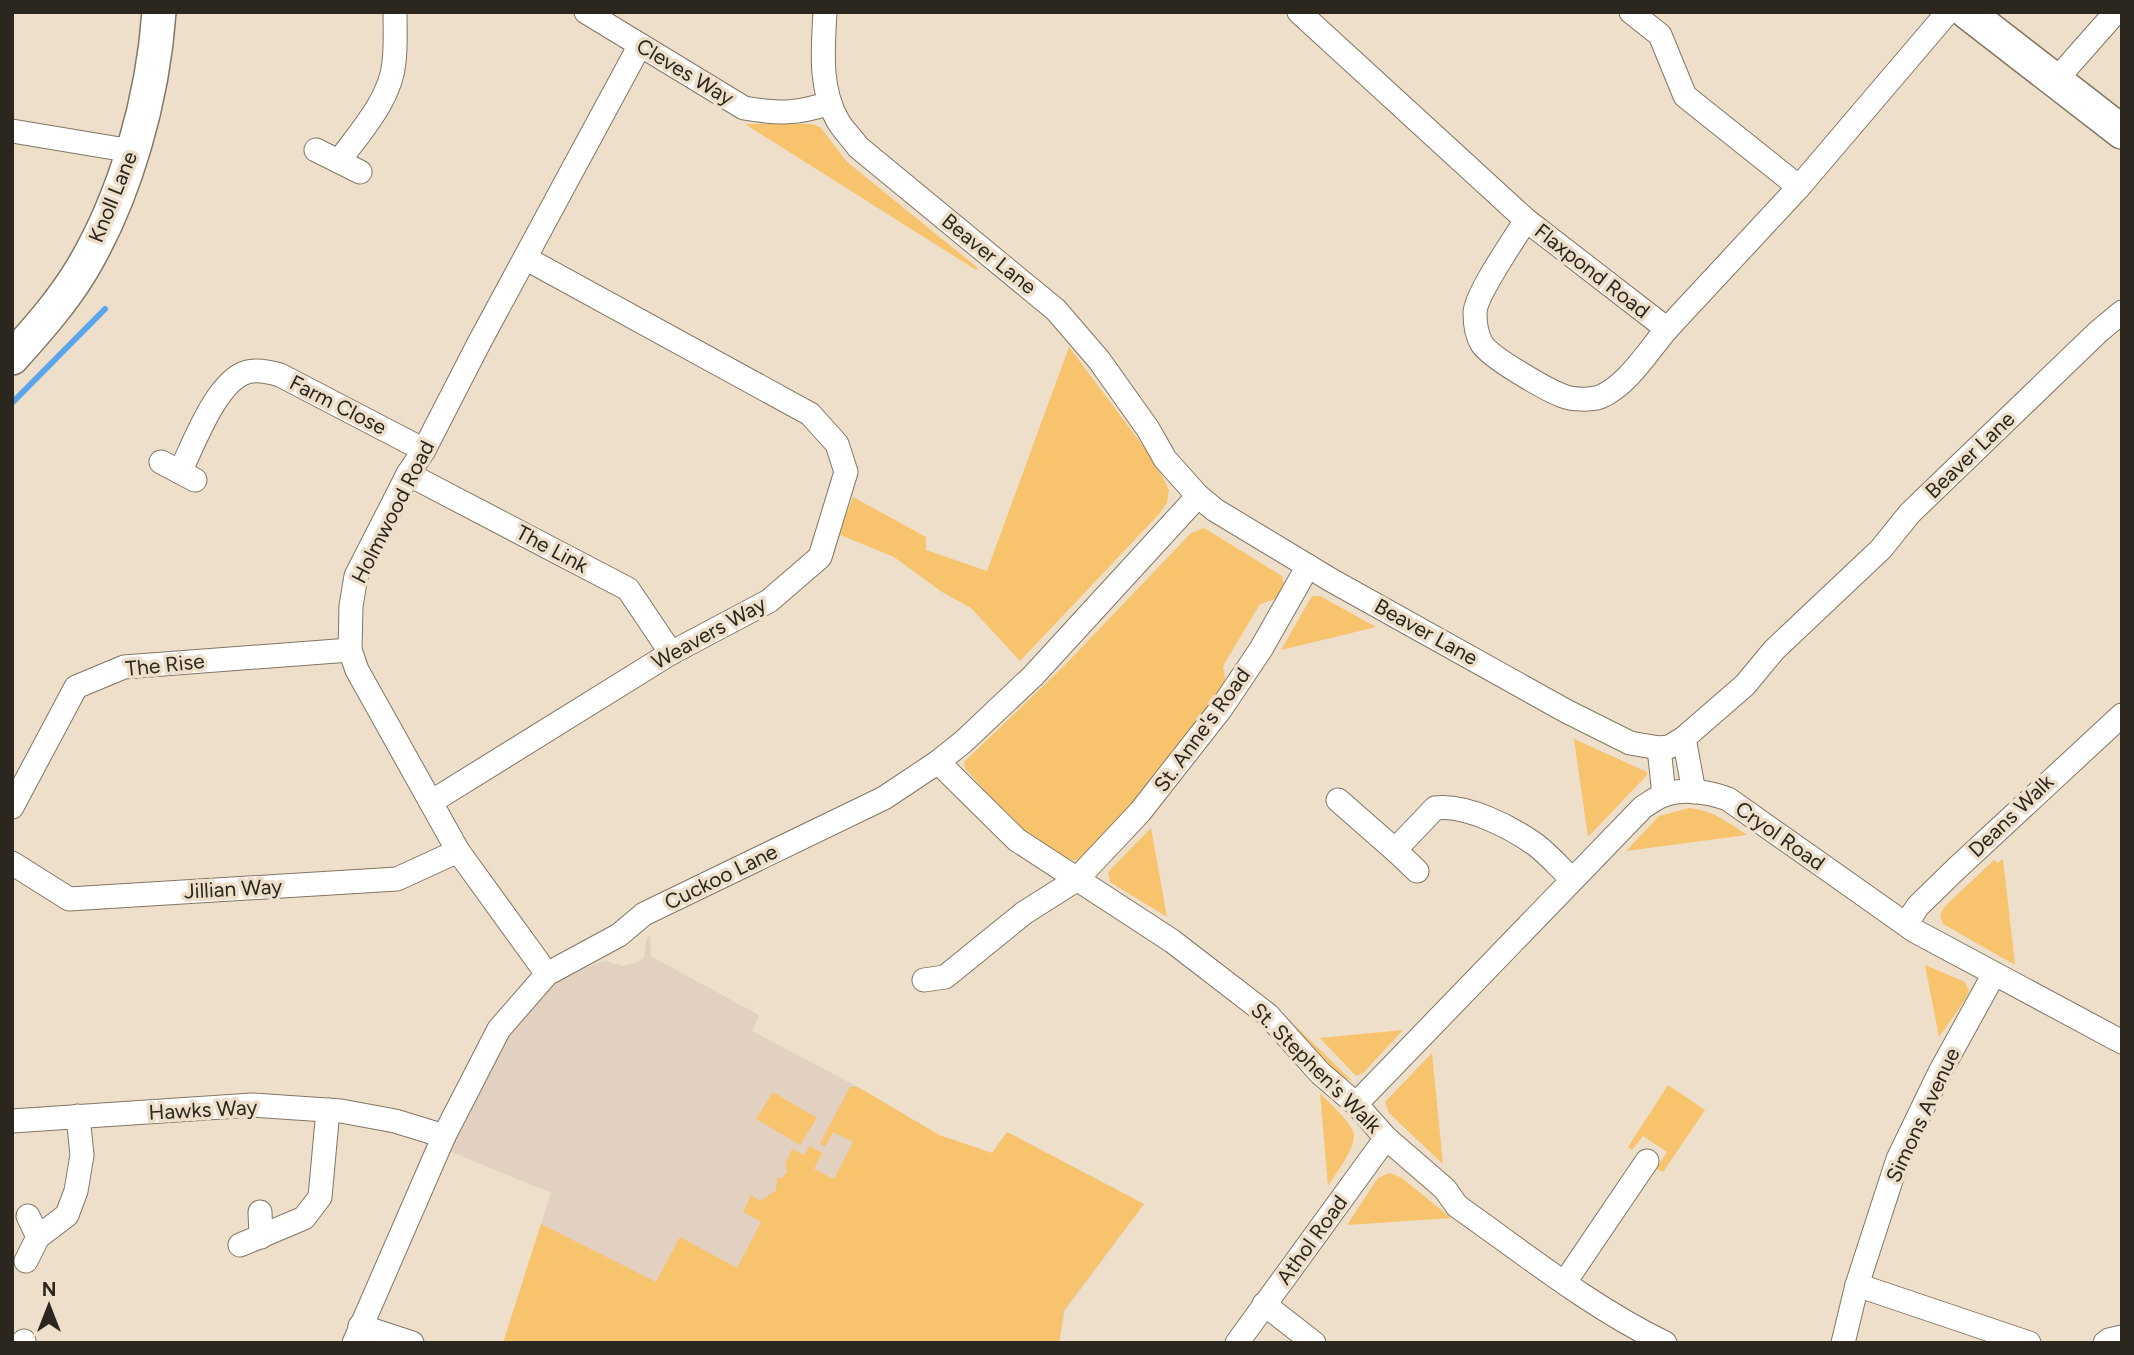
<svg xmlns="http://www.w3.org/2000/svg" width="2134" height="1355" font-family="Figtree,sans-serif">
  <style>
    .education { fill: #e2d1c0 }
    .green { fill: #f8c36d }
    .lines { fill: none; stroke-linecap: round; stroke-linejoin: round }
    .stream { stroke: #5ba5ec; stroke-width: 6 }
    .street-casing { stroke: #827663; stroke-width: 25 }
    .secondary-casing { stroke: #827663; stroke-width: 36 }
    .street { stroke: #fff; stroke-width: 23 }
    .secondary { stroke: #fff; stroke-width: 33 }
    .labels { text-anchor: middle; stroke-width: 7; stroke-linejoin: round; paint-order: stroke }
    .street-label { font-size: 21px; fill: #2b261e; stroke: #eddfca }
  </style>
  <rect width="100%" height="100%" fill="#eddfca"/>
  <polygon class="education" points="650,935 651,956 654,958 759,1015 752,1031 858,1087 939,1135 992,1153 1007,1132 1144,1204 1065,1311 1059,1343 503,1343 551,1193 449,1151 513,1025 565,975 605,961 623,966 638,962 644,957 646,940"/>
  <g class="green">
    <polygon points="745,124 813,124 821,128 847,162 978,268 976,270"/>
    <polygon points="1069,347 1155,462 1169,490 1167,503 1160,513 1020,661 971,608 942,592 894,557 838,534 853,497 926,537 926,550 987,571"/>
    <path d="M1204 528 1282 576 1284 586 1278 598 1260 604 1223 666 1226 684 1163 771 1082 859C1077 860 1070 861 1066 860 1041 854 983 789 965 768L964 762 1062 668 1191 533Z"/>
    <polygon points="1312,596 1320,596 1376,627 1281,650"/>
    <polygon points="1574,739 1647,772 1647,775 1588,837"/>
    <path d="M1689 808C1712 810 1728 822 1747 835L1626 851 1659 816Z"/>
    <polygon points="1151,828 1167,917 1110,882 1108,872"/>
    <polygon points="2003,859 2015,965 1943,924 1940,915 1944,907 1994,860 1998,863"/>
    <polygon points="1925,965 1965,982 1969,991 1965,1000 1939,1037"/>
    <polygon points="1279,1010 1352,1081 1342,1077 1275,1011"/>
    <polygon points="1403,1030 1363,1073 1356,1076 1320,1038"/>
    <polygon points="1432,1053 1443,1164 1389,1113 1385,1102"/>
    <polygon points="1668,1085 1705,1110 1663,1172 1656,1169 1667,1152 1643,1136 1632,1150 1628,1147"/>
    <polygon points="850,1087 858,1087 939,1135 992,1153 1007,1132 1144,1204 1064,1310 1059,1343 503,1343 541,1224 656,1282 680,1237 737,1268 761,1222 743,1212 751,1195 760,1201 776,1190 777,1178 782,1178 787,1172 785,1164 792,1149 804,1155 810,1146 822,1153 814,1169 834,1179 853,1142 833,1132 825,1147 820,1143"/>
    <polygon points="773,1092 817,1118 800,1145 756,1119"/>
    <path d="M1320 1093C1330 1104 1347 1118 1353 1131 1359 1145 1335 1174 1328 1186Z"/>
    <polygon points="1390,1173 1402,1178 1451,1218 1347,1225 1378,1178"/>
  </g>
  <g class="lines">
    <polyline class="stream" points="12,403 105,309"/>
    <defs>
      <g id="street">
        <path d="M586 12 744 108C780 114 796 114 830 103"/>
        <path d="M825 12C823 48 819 89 838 121 843 130 852 138 858 147L1056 310 1099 360 1148 429 1165 459 1198 496 1215 510 1331 580 1566 711 1630 743 1659 748 1669 747 1684 738 1745 685 1774 650 1881 549 1910 513 2098 332 2122 312"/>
        <polyline points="1299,12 1526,220 1667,329 1799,187 1948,12"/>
        <polyline points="1631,12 1660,35 1685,96 1799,187"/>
        <polyline points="2054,82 2116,12"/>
        <polyline points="12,131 132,151"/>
        <polyline points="316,150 360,172"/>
        <path d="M339 161C360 132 391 99 394 62 396 45 395 28 395 12"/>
        <path d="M1526 220C1515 238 1475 295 1475 313 1475 323 1477 336 1482 344 1491 358 1547 390 1563 396 1573 400 1590 400 1600 397 1628 385 1648 351 1667 329"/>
        <polyline points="161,462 195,480"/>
        <path d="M180 472C193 446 216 381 247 372 258 369 270 372 280 375L424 450"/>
        <polyline points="408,474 628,589 671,653"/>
        <polyline points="1684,738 1694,792"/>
        <polyline points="1659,748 1664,795"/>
        <path d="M938 762 1017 840 1172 941 1268 1015 1320 1073 1356 1104 1386 1138 1445 1189 1457 1206C1525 1254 1591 1307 1665 1343"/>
        <path d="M1338 800 1395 850 1435 808C1466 804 1511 827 1536 845 1549 855 1560 868 1572 879"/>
        <polyline points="431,802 671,653 769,601 820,557 846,472 837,444 810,414 525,258"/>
        <polyline points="12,807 76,687 124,667 350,650"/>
        <polyline points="1395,850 1417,871"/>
        <polyline points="12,863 69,899 397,879 458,851"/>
        <polyline points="1906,924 1918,906 1957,868 2122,715"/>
        <polyline points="547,974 458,851 357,670 350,650 351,606 356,576 408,474 424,450 479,343 640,45"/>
        <polyline points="924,980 945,977 1024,913 1076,880 1140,812 1220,710 1261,649 1308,566"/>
        <path d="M1356 1104 1643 807C1650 803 1657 797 1664 795 1684 788 1709 792 1728 799L1915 931 2122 1042"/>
        <polyline points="12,1121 252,1105 341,1111 395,1121 444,1136"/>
        <polyline points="260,1212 261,1237"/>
        <polyline points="28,1216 38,1237"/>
        <polyline points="240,1245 304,1218 320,1197 328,1110"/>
        <polyline points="26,1261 38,1237 67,1215 76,1191 82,1155 78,1116"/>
        <polyline points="1565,1282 1647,1161"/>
        <polyline points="1857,1285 2029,1343"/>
        <polyline points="1264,1304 1314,1343"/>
        <polyline points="360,1326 412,1343"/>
        <polyline points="24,1341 24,1343"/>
        <polyline points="354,1343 444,1136 499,1029 547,974 619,935 644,914 884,798 938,762 963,742 1033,676 1198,496"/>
        <polyline points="1237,1343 1386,1138"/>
        <polyline points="1843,1343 1857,1285 1898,1159 1940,1072 1994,974"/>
        <polyline points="2105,1343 2109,1340 2122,1337"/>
      </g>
      <g id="secondary">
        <polyline points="1967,12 2122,132"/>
        <path d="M12 358C37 330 63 301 82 269 126 195 153 98 159 12"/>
      </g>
    </defs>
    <use href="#street" class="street-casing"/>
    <use href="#secondary" class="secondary-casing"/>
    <use href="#street" class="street"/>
    <use href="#secondary" class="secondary"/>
  </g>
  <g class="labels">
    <g class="street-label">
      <text transform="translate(685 72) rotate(31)" y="7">Cleves Way</text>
      <text transform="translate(113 197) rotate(-68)" y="7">Knoll Lane</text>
      <text transform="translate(989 254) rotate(39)" y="7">Beaver Lane</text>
      <text transform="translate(1592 271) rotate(38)" y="7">Flaxpond Road</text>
      <text transform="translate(338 405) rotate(27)" y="7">Farm Close</text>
      <text transform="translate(1970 455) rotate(-44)" y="7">Beaver Lane</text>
      <text transform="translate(393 512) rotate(-63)" y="7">Holmwood Road</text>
      <text transform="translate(552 549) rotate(28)" y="7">The Link</text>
      <text transform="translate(1426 632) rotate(29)" y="7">Beaver Lane</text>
      <text transform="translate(709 633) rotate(-29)" y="7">Weavers Way</text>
      <text transform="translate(165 665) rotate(-6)" y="7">The Rise</text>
      <text transform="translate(1202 730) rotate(-54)" y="7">St. Anne's Road</text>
      <text transform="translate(2011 816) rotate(-44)" y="7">Deans Walk</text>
      <text transform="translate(1780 836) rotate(35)" y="7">Cryol Road</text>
      <text transform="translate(721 877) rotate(-26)" y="7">Cuckoo Lane</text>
      <text transform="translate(233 889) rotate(-3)" y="7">Jillian Way</text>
      <text transform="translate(1316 1068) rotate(45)" y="7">St. Stephen's Walk</text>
      <text transform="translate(203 1110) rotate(-3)" y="7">Hawks Way</text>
      <text transform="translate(1923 1115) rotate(-65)" y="7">Simons Avenue</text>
      <text transform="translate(1312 1240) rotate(-54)" y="7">Athol Road</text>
    </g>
  </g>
  <rect width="2134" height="1355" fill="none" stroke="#2b261e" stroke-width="28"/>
  <g transform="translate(49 1306)" stroke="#eddfca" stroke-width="5" paint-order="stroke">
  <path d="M0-5L12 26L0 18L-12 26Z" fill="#2b261e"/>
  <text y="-10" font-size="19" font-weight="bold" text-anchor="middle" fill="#2b261e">N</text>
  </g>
</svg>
